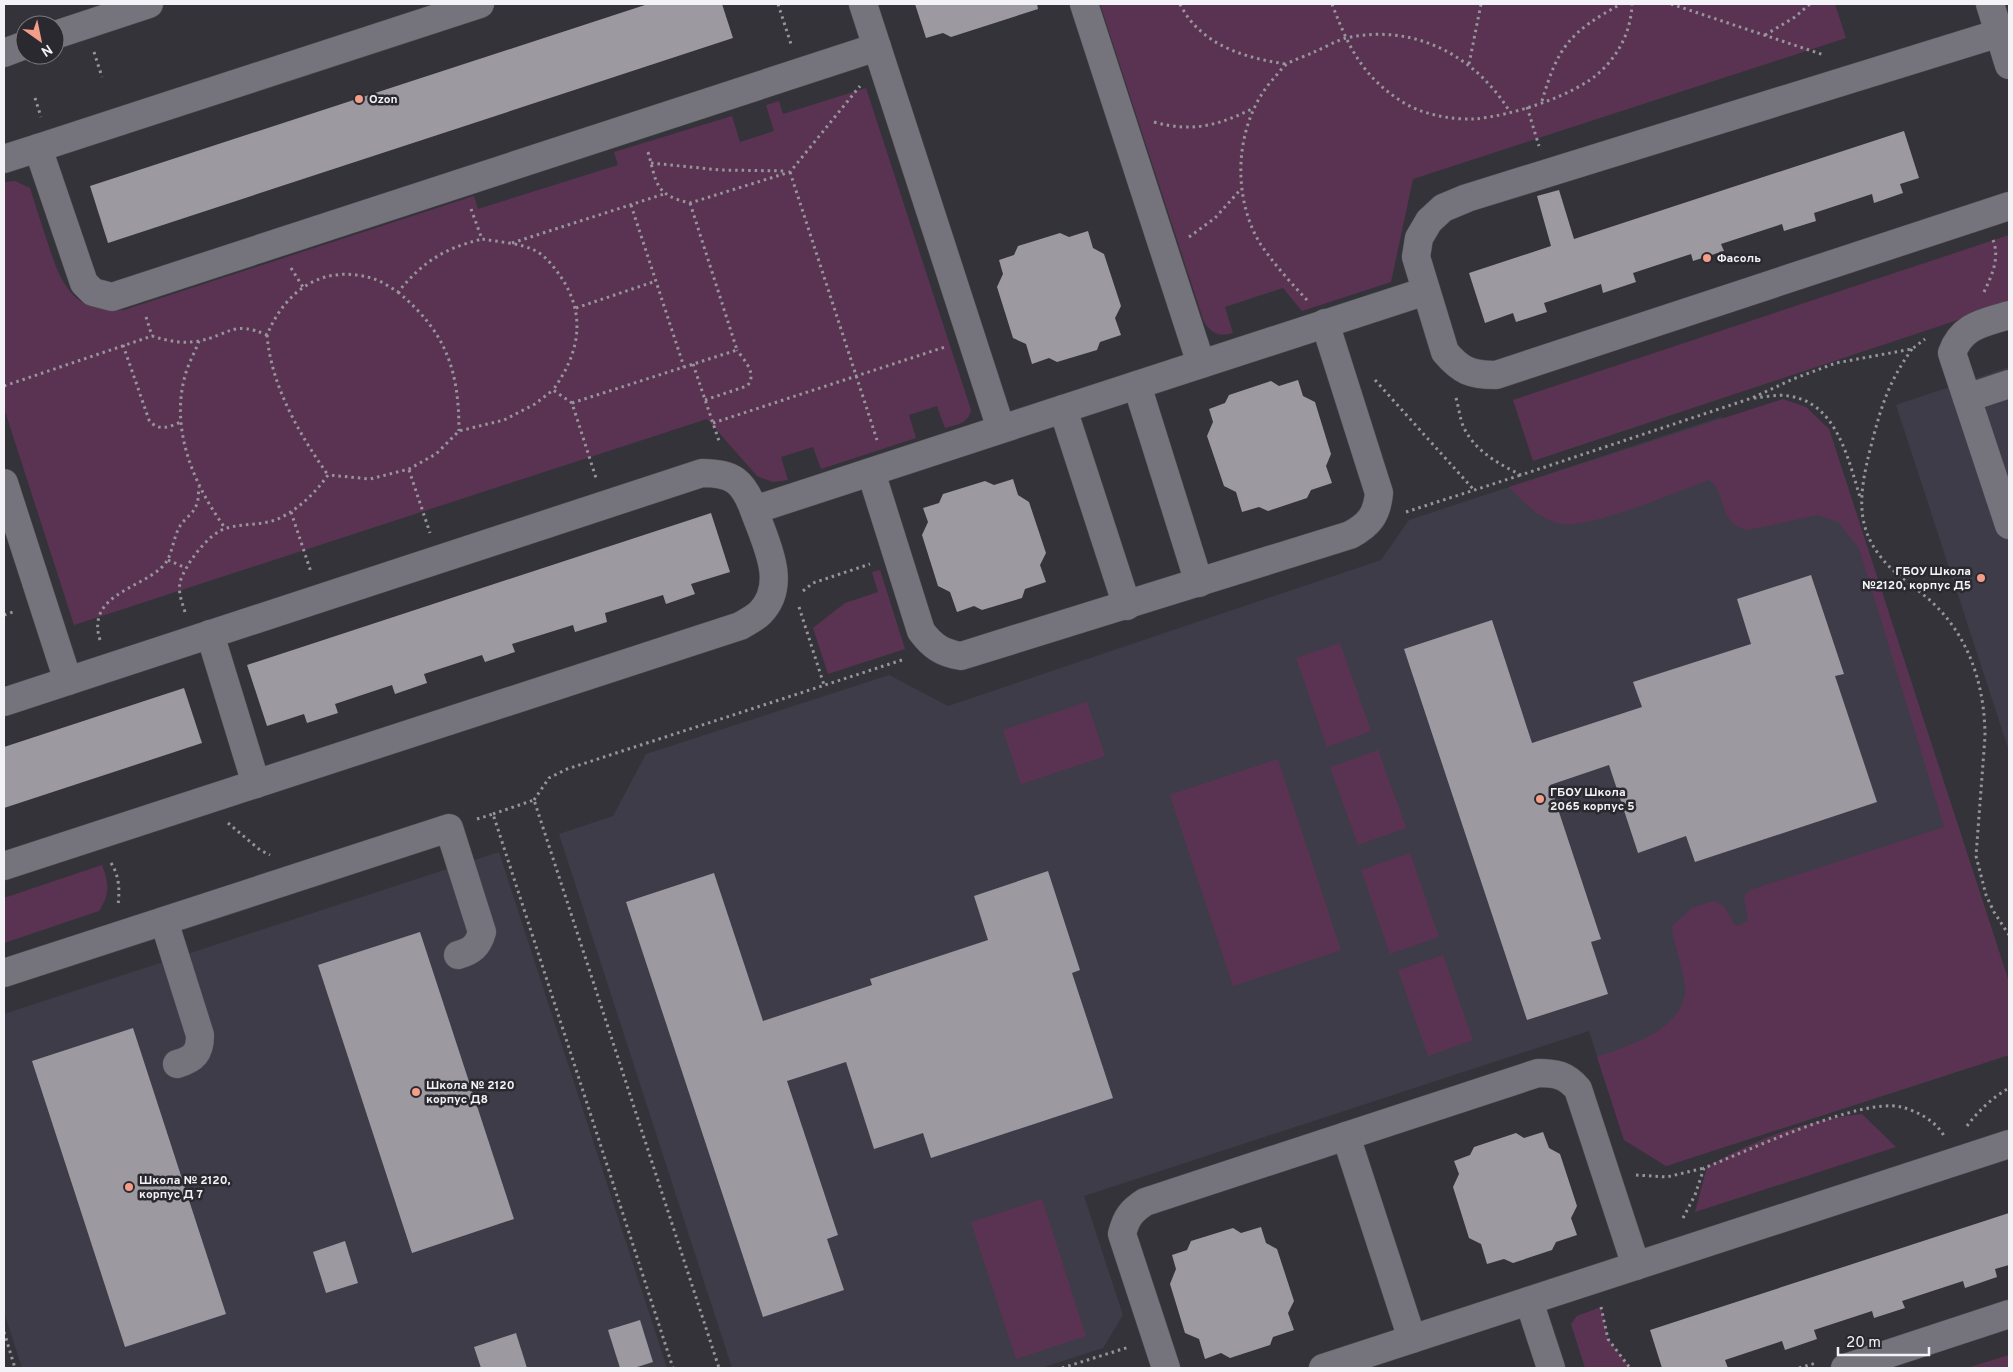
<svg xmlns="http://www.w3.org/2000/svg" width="2013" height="1372" font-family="Overpass,sans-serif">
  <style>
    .built { fill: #3e3c49 }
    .green { fill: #5a3353 }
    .building { fill: #9d99a0 }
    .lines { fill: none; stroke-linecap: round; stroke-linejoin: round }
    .minor-casing { stroke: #504f54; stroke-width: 29 }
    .path { stroke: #96959a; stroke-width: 3; stroke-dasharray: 2.5 4; stroke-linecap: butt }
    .minor { stroke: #75747c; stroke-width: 28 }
    .poi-dot { fill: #f49e89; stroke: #2a2930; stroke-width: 2 }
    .labels { text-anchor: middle; stroke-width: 5; stroke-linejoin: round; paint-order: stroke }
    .poi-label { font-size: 12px; font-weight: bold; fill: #f3f2f6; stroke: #2a2930; text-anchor: start }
  </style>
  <rect width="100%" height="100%" fill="#34333a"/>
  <g class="built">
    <polygon points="2009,367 2009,751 1896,405"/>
    <polygon points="1721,417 1767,449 1829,429 2009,982 2009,1055 1666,1166 1624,1140 1589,1031 1084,1196 1123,1315 1103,1348 1041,1368 732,1368 559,834 613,816 646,754 889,675 948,706 1381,560 1409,520"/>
    <polygon points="499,852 667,1368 22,1368 4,1312 4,1014"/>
  </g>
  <g class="green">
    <path d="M1100 4H1835L1846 38 1413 179 1391 282 1302 311 1283 288 1225 307 1233 333C1220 337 1212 334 1204 322Z"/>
    <path d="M866 88 971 410C969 423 956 425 945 428L937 406 909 415 916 438 821 469 813 447 781 457 788 480 773 482 757 476 707 419 74 625 4 408V182L15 181 30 188C36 207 42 226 48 244 62 287 74 313 124 310L474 196 478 209 618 165 614 152 732 116 740 142 774 131 766 105 779 101 783 114Z"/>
    <polygon points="2009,235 2009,303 1533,461 1513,400"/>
    <path d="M1783 399 1806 407 1829 429 2009 982V1055L1666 1166 1624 1140 1597 1057C1629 1045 1677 1033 1685 994 1687 979 1673 944 1672 926L1692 908 1713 901 1724 906 1734 924 1738 926 1748 921 1744 896 1750 890 1944 827 1859 548 1838 522 1818 515 1748 530C1717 525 1728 493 1709 480 1679 491 1589 529 1562 524 1540 520 1524 503 1509 487Z"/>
    <polygon points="880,570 905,649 828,674 813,628 845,603 878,592 872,572"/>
    <polygon points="1340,643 1371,731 1327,747 1296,658"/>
    <polygon points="1087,702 1105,756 1021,784 1003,730"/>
    <polygon points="1378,750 1406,828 1358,845 1330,767"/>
    <polygon points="1278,759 1341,950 1233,986 1170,795"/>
    <polygon points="1410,853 1439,937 1390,954 1361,870"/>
    <path d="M102 865C109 884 110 894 99 911L4 943V898Z"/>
    <polygon points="1443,955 1473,1040 1428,1056 1398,970"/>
    <path d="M1862 1114 1896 1147 1695 1212 1707 1167C1756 1139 1805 1120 1862 1114Z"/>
    <polygon points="1042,1199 1086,1336 1016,1359 971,1222"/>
    <polygon points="1601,1307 1608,1339 1630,1368 1585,1368 1571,1324 1577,1316"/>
    <polygon points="2009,1355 2009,1368 1967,1368"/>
  </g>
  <g class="building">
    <polygon points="648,4 722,4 733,38 108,243 90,186"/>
    <polygon points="915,4 1037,4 1038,9 951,37 943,33 926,38"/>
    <polygon points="1904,131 1919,178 1900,184 1903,193 1874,203 1872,194 1814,213 1816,221 1784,231 1782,224 1721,244 1724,251 1693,261 1691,254 1633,273 1636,282 1603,293 1601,284 1544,303 1547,312 1516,322 1513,313 1485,323 1469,273 1551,246 1537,196 1559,190 1574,239"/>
    <polygon points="1088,231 1093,248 1104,254 1121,306 1115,318 1121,335 1100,342 1097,350 1057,362 1049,358 1032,364 1026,344 1013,338 997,287 1003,274 999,260 1014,255 1018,246 1060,233 1069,237"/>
    <polygon points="1298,380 1303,396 1315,402 1331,454 1326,466 1332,483 1311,490 1307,498 1268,511 1259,507 1242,512 1236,492 1224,486 1207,436 1213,422 1209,409 1225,403 1229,395 1271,381 1279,386"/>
    <polygon points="1013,479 1018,495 1029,502 1046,553 1040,565 1046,582 1025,589 1022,598 982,610 974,606 957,612 950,592 938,586 922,535 928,522 923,508 939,503 943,494 985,481 994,485"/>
    <polygon points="711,513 730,572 691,584 695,594 666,604 663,595 605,613 607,622 575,632 573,625 512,644 515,652 485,662 482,655 424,674 427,683 395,694 392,685 335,704 338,713 307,723 304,714 267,726 247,665"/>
    <polygon points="1811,575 1844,674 1835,676 1877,802 1695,862 1686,836 1638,853 1609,765 1550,785 1601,939 1591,942 1608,994 1527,1020 1404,649 1492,620 1532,743 1642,707 1633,682 1751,644 1737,599"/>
    <polygon points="184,688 202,743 4,808 4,747"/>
    <polygon points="1048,871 1080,970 1072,973 1113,1098 931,1158 923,1133 874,1149 846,1062 787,1081 838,1235 827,1239 844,1290 763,1317 626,902 714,873 763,1021 872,985 870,979 988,940 974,896"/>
    <polygon points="420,932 514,1219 412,1253 318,965"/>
    <polygon points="133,1028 226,1314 125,1347 32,1061"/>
    <polygon points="1543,1132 1549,1148 1560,1154 1577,1206 1571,1218 1577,1235 1556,1242 1552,1250 1513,1263 1504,1259 1487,1264 1481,1244 1469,1238 1453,1187 1459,1174 1454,1161 1470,1155 1474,1147 1516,1133 1524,1138"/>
    <polygon points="2009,1213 2009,1265 1995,1269 1997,1277 1965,1288 1963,1281 1902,1301 1905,1308 1874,1318 1872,1311 1814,1330 1817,1339 1785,1350 1782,1341 1725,1360 1728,1368 1662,1368 1650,1330"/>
    <polygon points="1261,1227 1266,1243 1277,1249 1294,1301 1288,1313 1294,1330 1273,1337 1270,1345 1230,1358 1221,1353 1205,1359 1199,1339 1185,1333 1170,1284 1176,1269 1172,1255 1187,1250 1191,1241 1233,1228 1241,1233"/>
    <polygon points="345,1241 358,1283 326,1293 313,1252"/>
    <polygon points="640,1320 653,1362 634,1368 620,1368 608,1330"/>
    <polygon points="516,1333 527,1368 481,1368 474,1347"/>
  </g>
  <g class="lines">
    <defs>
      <g id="minor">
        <polyline points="480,4 38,148 84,283 93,292 112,297 877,47"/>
        <polyline points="863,4 1001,429"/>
        <polyline points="1084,4 1201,364"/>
        <polyline points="1990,4 2009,65"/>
        <path d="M2009 30 1467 198 1443 208 1429 221 1419 238 1416 257 1445 352C1461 371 1471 375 1496 375L2009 206"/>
        <polyline points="55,35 149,4"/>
        <polyline points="4,53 25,45"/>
        <polyline points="4,159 38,148"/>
        <path d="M2009 315C1984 323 1962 325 1952 353L2009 525"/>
        <polyline points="1137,385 1199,583"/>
        <polyline points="1967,398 2009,384"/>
        <polyline points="1063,409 1426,291"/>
        <path d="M871 472 921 631C932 646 942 653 961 656L1350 535C1369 525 1377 515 1379 493L1325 323"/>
        <polyline points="4,483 68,681"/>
        <polyline points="210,634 256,784"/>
        <path d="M4 702 702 473C733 473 743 481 754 510L1063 409 1127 606"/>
        <path d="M4 866 740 626C747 622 755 618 760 613 789 584 765 542 754 510"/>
        <path d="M164 921 200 1035C200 1053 194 1059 177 1064"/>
        <path d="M4 973 449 828 482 932C478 946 472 951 458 955"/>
        <polyline points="1346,1136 1412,1339"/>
        <polyline points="1529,1301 1551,1368"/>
        <path d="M1166 1368 1122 1234C1126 1218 1131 1211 1145 1202L1538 1073C1556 1073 1566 1075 1578 1089L1636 1266"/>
        <polyline points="1323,1368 2009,1144"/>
        <polyline points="1845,1368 2009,1314"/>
      </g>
    </defs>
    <use href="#minor" class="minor-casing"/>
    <g class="path">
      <polyline points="778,4 791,44"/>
      <path d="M1180 4C1200 45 1245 58 1286 64"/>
      <path d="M1332 4C1348 46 1362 76 1401 101 1420 114 1451 120 1474 119 1510 116 1575 96 1601 71 1620 53 1631 30 1632 4"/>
      <polyline points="1671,4 1824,55"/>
      <polyline points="1765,35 1795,17 1810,4"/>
      <polyline points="94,52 102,77"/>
      <polyline points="1469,64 1481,4"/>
      <polyline points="35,98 41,117"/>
      <path d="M1542 101C1558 46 1570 32 1621 4"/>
      <polyline points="1527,107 1539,146"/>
      <path d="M1154 122C1193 133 1219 125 1254 108"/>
      <path d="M648 152C657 183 654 195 690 203L790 172 860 86"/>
      <polyline points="651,163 720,170 787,171"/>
      <polyline points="790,172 877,440"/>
      <polyline points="631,205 684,367"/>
      <path d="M471 209 482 239C499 242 519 243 534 250 545 255 554 267 561 277 587 316 579 354 553 390"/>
      <polyline points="1189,237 1215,218 1241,189"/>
      <polyline points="512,243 664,194"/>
      <polyline points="291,268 303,287"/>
      <path d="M398 292C446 332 459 370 459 431"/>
      <path d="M1984 292C1992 275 2000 258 1993 240"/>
      <path d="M1307 300C1291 283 1274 264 1261 245 1230 195 1235 121 1274 78 1278 74 1282 67 1287 64 1295 59 1306 56 1314 52 1324 48 1335 41 1346 38 1413 23 1475 55 1510 112"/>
      <polyline points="576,308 656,281"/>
      <polyline points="146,317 152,336"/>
      <path d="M267 335C271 385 299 434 328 475"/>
      <path d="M199 341C195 352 188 364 185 376 170 430 194 485 225 528"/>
      <path d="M123 345 149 420C158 432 169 427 181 422"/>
      <path d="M1912 349C1888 383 1881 407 1871 446 1858 497 1853 534 1895 572 1908 584 1923 593 1936 606 1971 641 1985 689 1985 737L1976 856 1986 895 1994 912 2009 935"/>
      <polyline points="693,364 720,444"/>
      <polyline points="1375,380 1474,490"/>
      <path d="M4 386 152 336C168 341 182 344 199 341 229 335 233 320 267 335 285 291 322 264 371 278 380 280 390 287 398 292 424 261 443 249 482 239"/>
      <path d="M1456 398C1459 408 1460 420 1464 428 1475 451 1499 464 1521 475L1752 398 1793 379 1836 363 1912 349 1925 339"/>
      <path d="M1754 398C1765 397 1778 394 1789 396 1837 403 1848 459 1860 497"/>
      <path d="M705 400 747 386C758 374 744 360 737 350"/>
      <polyline points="572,403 737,350 690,203"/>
      <polyline points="713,423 945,347"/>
      <polyline points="409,470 430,533"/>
      <polyline points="291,512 311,572"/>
      <polyline points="1406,512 1521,475"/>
      <polyline points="168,560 186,568"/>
      <polyline points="803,591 813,583 870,564"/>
      <polyline points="799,607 824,685"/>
      <path d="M185 612C182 602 178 593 180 582 185 565 209 532 227 528 244 523 263 526 280 518 300 508 315 493 328 475L370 479 409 469 436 454 459 431 504 420 535 404 553 390 572 403 596 478"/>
      <polyline points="4,615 16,611"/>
      <path d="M100 640C86 596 138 589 161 568 173 558 172 539 180 526 184 519 193 514 196 506 199 500 198 493 199 487"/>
      <polyline points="534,800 549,778 567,769 905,659"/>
      <polyline points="493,814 534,800 719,1368"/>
      <polyline points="477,819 493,814 673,1368"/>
      <polyline points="228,823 260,850 270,855"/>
      <path d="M111 863C119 875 120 890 118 905"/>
      <path d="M1967 1126C1978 1111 1993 1097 2009 1088"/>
      <polyline points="1636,1175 1667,1177 1704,1168"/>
      <path d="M1683 1218 1695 1195 1704 1168C1746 1152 1861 1097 1901 1107 1917 1111 1936 1121 1944 1136"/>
      <polyline points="1601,1307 1608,1339 1630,1368"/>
      <polyline points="4,1332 15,1368"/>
      <polyline points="1062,1368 1129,1347"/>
      <polyline points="1799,1368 1816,1363"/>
    </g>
    <use href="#minor" class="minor"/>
  </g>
  <g class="poi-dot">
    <circle cx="359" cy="99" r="5"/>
    <circle cx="1707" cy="258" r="5"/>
    <circle cx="1981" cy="578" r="5"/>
    <circle cx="1540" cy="799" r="5"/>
    <circle cx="416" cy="1092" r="5"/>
    <circle cx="129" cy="1187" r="5"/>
  </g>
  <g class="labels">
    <g class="poi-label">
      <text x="369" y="103">Ozon</text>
      <text x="1717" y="262">Фасоль</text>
      <text x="1971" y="575" text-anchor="end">ГБОУ Школа<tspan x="1971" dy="14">№2120, корпус Д5</tspan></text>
      <text x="1550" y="796">ГБОУ Школа<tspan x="1550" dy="14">2065 корпус 5</tspan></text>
      <text x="426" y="1089">Школа № 2120<tspan x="426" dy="14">корпус Д8</tspan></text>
      <text x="139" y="1184">Школа № 2120,<tspan x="139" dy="14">корпус Д 7</tspan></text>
    </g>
  </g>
  <rect width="2013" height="1372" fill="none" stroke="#f3f2f6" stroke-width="10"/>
  <g transform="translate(40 40) rotate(147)"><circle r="24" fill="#2a2930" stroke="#7a797f"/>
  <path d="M0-4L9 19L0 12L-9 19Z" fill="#f49e89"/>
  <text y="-8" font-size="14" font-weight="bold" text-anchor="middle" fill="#f3f2f6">N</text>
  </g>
  <path d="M1838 1347v8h91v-8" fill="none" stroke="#f3f2f6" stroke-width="2.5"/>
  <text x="1846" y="1347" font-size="15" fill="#f3f2f6" stroke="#2a2930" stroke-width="4" paint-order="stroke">20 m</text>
</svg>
